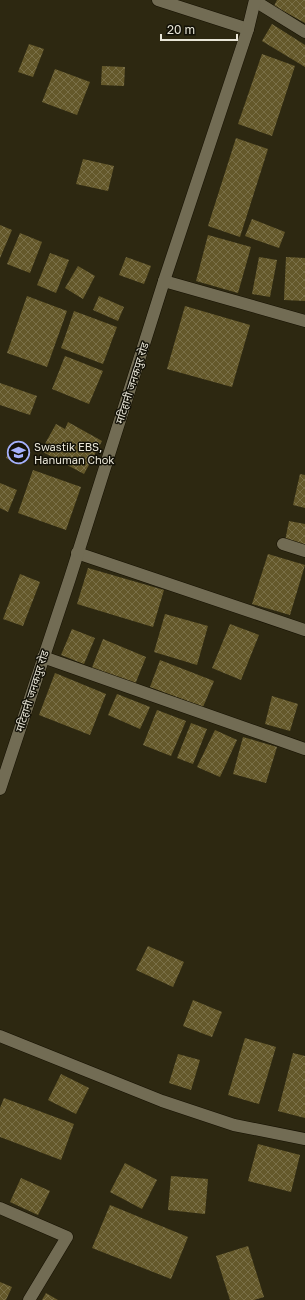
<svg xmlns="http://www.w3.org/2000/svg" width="305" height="1300" font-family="'Golos Text','Noto Sans Devanagari',sans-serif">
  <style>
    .building { fill: url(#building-cross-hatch) }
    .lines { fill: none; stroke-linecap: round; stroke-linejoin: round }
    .minor-casing { stroke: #151000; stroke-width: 13 }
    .minor { stroke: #726c54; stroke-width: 12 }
    .labels { text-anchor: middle; stroke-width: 3; stroke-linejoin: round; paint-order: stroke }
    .street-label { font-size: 11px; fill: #e9e6d8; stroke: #131107 }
    .poi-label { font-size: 11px; fill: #e9e6d8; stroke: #131107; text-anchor: start }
  </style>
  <defs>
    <pattern id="building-cross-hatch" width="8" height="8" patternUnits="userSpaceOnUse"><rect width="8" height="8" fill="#64582a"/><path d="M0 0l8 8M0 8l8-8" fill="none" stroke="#7a7048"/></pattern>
  </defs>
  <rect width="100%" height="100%" fill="#2d2811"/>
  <g class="building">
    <polygon points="277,0 305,0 305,23 274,6"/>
    <polygon points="272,24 305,45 305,67 262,41"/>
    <polygon points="29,44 44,49 33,77 18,72"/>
    <polygon points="262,54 295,66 272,136 238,124"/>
    <polygon points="102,66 125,67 124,86 101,85"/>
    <polygon points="55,69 90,82 77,115 42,102"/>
    <polygon points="236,138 268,149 240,237 208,226"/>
    <polygon points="83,159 114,166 108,191 76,184"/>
    <polygon points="252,219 285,232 279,248 245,236"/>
    <polygon points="0,225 12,230 0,258"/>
    <polygon points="20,233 42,242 30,273 7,264"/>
    <polygon points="208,235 251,247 238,293 196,281"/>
    <polygon points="50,253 69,260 56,293 37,285"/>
    <polygon points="126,257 151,266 144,284 119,275"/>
    <polygon points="259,257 277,260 270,297 252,294"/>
    <polygon points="286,257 305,258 305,301 284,300"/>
    <polygon points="78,266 95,276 83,299 65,288"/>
    <polygon points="27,296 67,311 47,367 7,353"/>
    <polygon points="99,296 124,307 118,321 93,310"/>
    <polygon points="185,306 250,325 232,387 167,369"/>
    <polygon points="74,311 117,327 103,364 61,348"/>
    <polygon points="65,356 103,371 89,404 52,389"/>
    <polygon points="0,383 37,396 30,415 0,405"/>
    <polygon points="68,422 102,441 84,474 41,451 56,424 65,429"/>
    <polygon points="13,444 28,452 21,465 6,458"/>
    <polygon points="33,470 81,487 66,530 18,513"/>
    <polygon points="300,474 305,475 305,508 293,505"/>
    <polygon points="0,483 17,490 8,512 0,508"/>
    <polygon points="289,521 305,524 305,546 285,541"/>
    <polygon points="268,554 305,565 290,615 252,604"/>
    <polygon points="88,568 164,590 153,627 77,604"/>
    <polygon points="20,574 40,582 23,626 3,619"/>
    <polygon points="165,614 208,626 197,665 154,652"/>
    <polygon points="230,624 259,635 241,680 212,668"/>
    <polygon points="72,629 95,638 84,664 61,655"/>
    <polygon points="103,639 146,657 134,687 91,670"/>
    <polygon points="160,660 214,681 203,707 150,687"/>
    <polygon points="55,673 106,694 90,735 39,715"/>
    <polygon points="117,694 150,707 140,729 108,715"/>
    <polygon points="272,696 298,704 290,731 265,724"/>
    <polygon points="157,710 186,721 171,756 143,745"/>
    <polygon points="191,723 207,729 193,764 177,758"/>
    <polygon points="215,730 237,740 220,777 197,767"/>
    <polygon points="243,737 277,747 266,783 233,774"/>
    <polygon points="148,946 184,962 173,987 136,970"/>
    <polygon points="193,1000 222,1012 212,1037 183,1026"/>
    <polygon points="245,1038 276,1047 259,1104 228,1095"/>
    <polygon points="293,1053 305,1056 305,1118 278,1111"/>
    <polygon points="178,1054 200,1060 191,1090 169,1083"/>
    <polygon points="61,1074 89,1088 76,1114 48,1100"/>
    <polygon points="4,1098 74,1124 61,1160 0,1137 0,1108"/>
    <polygon points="258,1144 300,1155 291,1192 248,1181"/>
    <polygon points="125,1163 157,1180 142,1209 110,1192"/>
    <polygon points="171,1176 208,1179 205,1214 168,1210"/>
    <polygon points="21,1178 50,1191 38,1215 10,1202"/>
    <polygon points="110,1205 188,1237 171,1279 92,1248"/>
    <polygon points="248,1246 264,1297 254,1300 230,1300 216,1256"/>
    <polygon points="0,1282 12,1287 6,1300 0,1300"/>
    <polygon points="46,1293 58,1300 42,1300"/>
  </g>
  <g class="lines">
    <defs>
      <g id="minor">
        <polyline points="158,0 248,29"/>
        <polyline points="255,1 305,32"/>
        <polyline points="164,281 305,321"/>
        <polyline points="283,544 305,551"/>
        <polyline points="77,553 305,630"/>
        <polyline points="43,657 305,749"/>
        <polyline points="0,789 70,578 164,281 248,29 255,0"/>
        <polyline points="0,1036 162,1101 234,1125 305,1139"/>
        <polyline points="0,1208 67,1237 29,1300"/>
      </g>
    </defs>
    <use href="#minor" class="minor-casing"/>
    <use href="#minor" class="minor"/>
  </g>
  <defs>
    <symbol id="school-ring" viewBox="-11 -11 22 22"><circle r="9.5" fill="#131107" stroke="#a5b1fc" stroke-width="1.5"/><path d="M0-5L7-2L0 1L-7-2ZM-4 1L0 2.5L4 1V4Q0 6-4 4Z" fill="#a5b1fc"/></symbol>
  </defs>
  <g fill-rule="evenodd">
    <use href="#school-ring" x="6" y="440" width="25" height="25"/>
  </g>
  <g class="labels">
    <g class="street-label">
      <text transform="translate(132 383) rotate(-72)" y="4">मटिहानी जनकपुर रोड</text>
      <text transform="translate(32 691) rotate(-72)" y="4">मटिहानी जनकपुर रोड</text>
    </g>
    <g class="poi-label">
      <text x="34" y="451">Swastik EBS,<tspan x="34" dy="13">Hanuman Chok</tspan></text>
    </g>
  </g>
  <path d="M161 34v6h76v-6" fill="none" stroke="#e9e6d8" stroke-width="2"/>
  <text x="167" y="34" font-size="12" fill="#e9e6d8" stroke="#131107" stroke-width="3" paint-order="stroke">20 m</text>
</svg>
